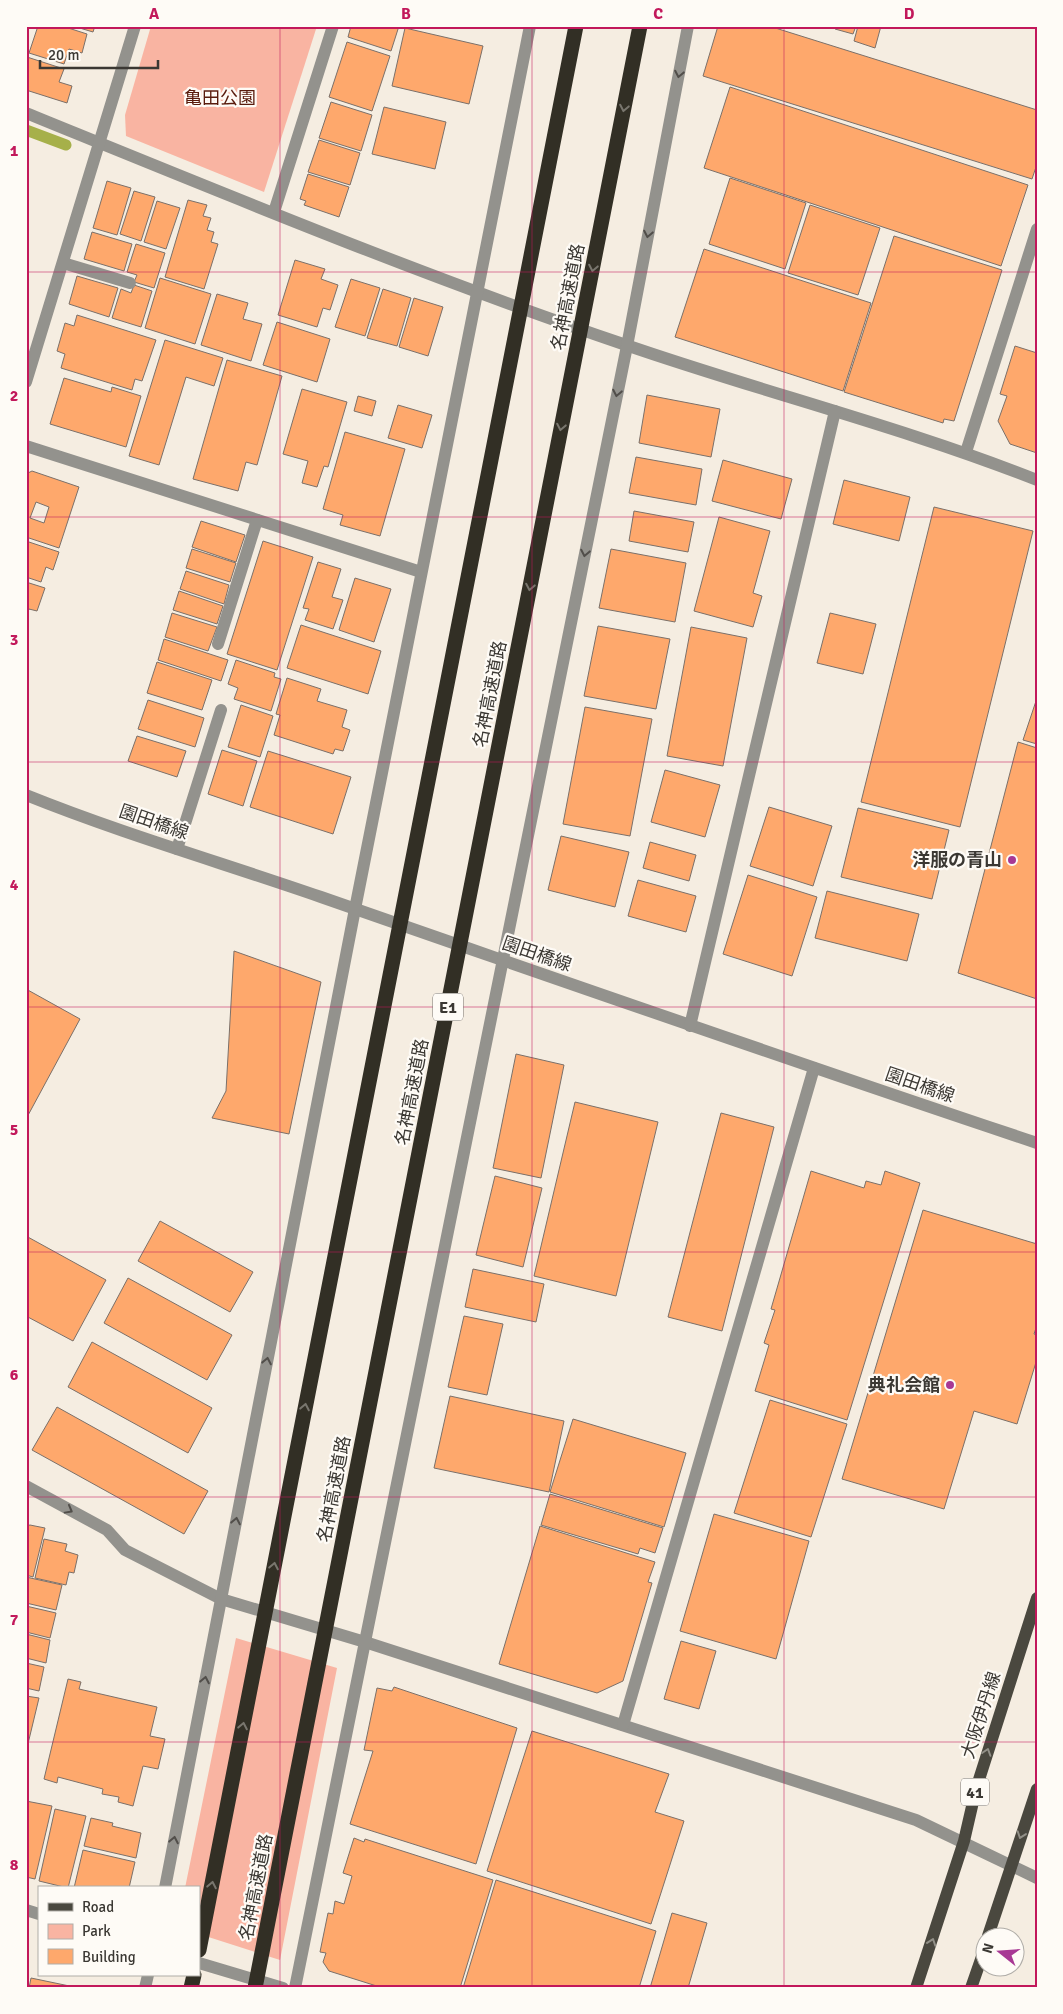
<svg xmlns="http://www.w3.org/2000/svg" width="1063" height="2014" font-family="Signika,'Noto Sans JP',sans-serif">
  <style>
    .green { fill: #f9b4a2 }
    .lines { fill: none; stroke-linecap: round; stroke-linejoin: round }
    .stream { stroke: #a6b04a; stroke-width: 11 }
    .building { fill: #fea86c; stroke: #7b7069; fill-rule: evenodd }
    .minor { stroke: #93928d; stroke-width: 12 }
    .major { stroke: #4a483f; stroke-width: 12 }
    .highway { stroke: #322f25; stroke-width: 15 }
    .oneway { stroke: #514e4a }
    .oneway2 { stroke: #79766e }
    .oneway3 { stroke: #929088 }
    .grid { fill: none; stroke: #c2185b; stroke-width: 1; stroke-opacity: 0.55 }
    .poi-dot { fill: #a83894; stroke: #fefbf6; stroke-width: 2 }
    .labels { text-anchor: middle; stroke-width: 4.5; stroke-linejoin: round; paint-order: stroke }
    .shield { fill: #fefbf6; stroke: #76726e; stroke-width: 1 }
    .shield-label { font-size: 16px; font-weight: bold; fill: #3b3833 }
    .park-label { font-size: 18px; fill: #591b0c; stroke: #fefbf6 }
    .street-label { font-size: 18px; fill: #3b3833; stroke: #fefbf6 }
    .poi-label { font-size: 18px; font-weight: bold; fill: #3b3833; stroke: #fefbf6; text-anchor: end }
    .neatline { fill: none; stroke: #c2185b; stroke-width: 2 }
    .grid-label { font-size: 16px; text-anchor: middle; font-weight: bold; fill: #c2185b }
  </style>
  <rect width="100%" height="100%" fill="#f5ede1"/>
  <g class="green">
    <polygon points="151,26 317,26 264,192 126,136 125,115"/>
    <polygon points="236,1638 337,1668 280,1960 199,1934 199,1888 185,1888"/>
  </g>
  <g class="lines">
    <polyline class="stream" points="26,130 66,145"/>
  </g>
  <g class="building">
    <polygon points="38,26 62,26 87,34 82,53 69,49 64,64 29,53"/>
    <polygon points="73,26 95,26 93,32"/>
    <polygon points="351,26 399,26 391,51 348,37"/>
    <polygon points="718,26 769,26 1037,110 1037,164 1032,179 703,76"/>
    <polygon points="835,26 856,26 853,34 835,29"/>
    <polygon points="858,26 881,26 875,48 854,41"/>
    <polygon points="405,28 483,46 469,104 392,86"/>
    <polygon points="347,42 390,56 372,111 329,97"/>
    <polygon points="27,57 64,69 59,82 72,86 67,103 26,90"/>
    <polygon points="730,87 1028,185 1001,266 704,168"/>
    <polygon points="331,102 372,115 361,151 319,138"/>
    <polygon points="384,107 446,122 435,169 372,154"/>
    <polygon points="319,140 360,153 350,185 308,172"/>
    <polygon points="308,174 349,187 339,217 304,205 306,201 300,199"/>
    <polygon points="730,178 806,203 785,269 709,244"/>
    <polygon points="107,181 131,188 117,235 93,228"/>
    <polygon points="134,191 155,197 141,241 120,234"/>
    <polygon points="188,200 207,205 203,216 211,218 207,230 214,232 211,242 218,244 204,289 165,277"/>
    <polygon points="157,201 180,208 166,249 144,242"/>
    <polygon points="810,205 880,228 858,295 788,273"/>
    <polygon points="92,232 132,244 124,271 84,259"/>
    <polygon points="894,236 1002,270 954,421 944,419 943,423 844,392"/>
    <polygon points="136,244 165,253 154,288 134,282 137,275 127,272"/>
    <polygon points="704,249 871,303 843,391 675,337"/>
    <polygon points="295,260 325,269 321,279 338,285 330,310 323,308 317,327 278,315"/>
    <polygon points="77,276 118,288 109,317 69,304"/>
    <polygon points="160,278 211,294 195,344 145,328"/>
    <polygon points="351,279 380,288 365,336 335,327"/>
    <polygon points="134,285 152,291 141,327 112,318 121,289 131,293"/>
    <polygon points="383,289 411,298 397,346 367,338"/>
    <polygon points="217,294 248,303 243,319 262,324 251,361 201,345"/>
    <polygon points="414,298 443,307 428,356 399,347"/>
    <polygon points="77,315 156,340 142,381 135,379 132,390 61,368 65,354 57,351 65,323 74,326"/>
    <polygon points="277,322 330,339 317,382 263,365"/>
    <polygon points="165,340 223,358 214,386 186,377 159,465 129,456"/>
    <polygon points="1015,346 1037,353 1037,453 1010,444 998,421 1007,396 1000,394"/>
    <polygon points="227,360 282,376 257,465 246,462 238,491 193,479"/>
    <polygon points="64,378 111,392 112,387 141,396 126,447 50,424"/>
    <polygon points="302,389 347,402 328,467 324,466 317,487 302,483 308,461 283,454"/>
    <polygon points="647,395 720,409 711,457 639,443"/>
    <polygon points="358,396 376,401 372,416 354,411"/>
    <polygon points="398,405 432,415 422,448 388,438"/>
    <polygon points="345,432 405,449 380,536 340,525 343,515 323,509"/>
    <polygon points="636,457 702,469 696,505 629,493"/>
    <polygon points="723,460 792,479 781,519 712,501"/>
    <path d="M32 471 79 487 59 548 26 537V474ZM36 502 49 507 44 523 30 518Z"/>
    <polygon points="844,480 910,497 899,541 833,524"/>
    <polygon points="934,507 1033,531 960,827 861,802"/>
    <polygon points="634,511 694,522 688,552 629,541"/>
    <polygon points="719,517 770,531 753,593 762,596 753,627 694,611"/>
    <polygon points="201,521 245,535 236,562 192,547"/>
    <polygon points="26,541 59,552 53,570 46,567 41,582 26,577"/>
    <polygon points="263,541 313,557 277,670 227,654"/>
    <polygon points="192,549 236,563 230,582 186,568"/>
    <polygon points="611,549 686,563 675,622 599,608"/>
    <polygon points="318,562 341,569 332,597 343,600 333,629 305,620 309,609 303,608"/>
    <polygon points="186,571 229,585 224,604 180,589"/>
    <polygon points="355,578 391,589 374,642 339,630"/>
    <polygon points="26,582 45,588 37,611 29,609 26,618"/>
    <polygon points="179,591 223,606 217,624 173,610"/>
    <polygon points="172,613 217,627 208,651 165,637"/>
    <polygon points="830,613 876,624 863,674 817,663"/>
    <polygon points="301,625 381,651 368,694 287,668"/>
    <polygon points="598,626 670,639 656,709 584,696"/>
    <polygon points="691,627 747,638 723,766 667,756"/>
    <polygon points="164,639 228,660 221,681 158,660"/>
    <polygon points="236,660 275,673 274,677 281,679 271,711 234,699 238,688 228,684"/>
    <polygon points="157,662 212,680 202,710 147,693"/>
    <polygon points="287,678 321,689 317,701 347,710 342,727 350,730 343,751 335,749 333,754 274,735 280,715 276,714"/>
    <polygon points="1037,698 1037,744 1023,740"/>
    <polygon points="148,700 204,718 195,747 138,729"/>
    <polygon points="241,705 273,716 260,757 228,747"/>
    <polygon points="585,707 652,719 630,836 563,824"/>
    <polygon points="137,736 186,751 177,777 128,761"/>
    <polygon points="1018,742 1037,748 1037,999 958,973"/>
    <polygon points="222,750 257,761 243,806 208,794"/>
    <polygon points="268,751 351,777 333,834 250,807"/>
    <polygon points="665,770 720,785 705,837 651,822"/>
    <polygon points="769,807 832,826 813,886 750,866"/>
    <polygon points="858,808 949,830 932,899 841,877"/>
    <polygon points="561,836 629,852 615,907 548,890"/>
    <polygon points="650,842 696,855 689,881 643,868"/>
    <polygon points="748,875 817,897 792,976 723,954"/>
    <polygon points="638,880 696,896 686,932 628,916"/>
    <polygon points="827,891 919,914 907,961 815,938"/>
    <polygon points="234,951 321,982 289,1134 212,1118 226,1091"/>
    <polygon points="26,989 80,1019 26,1119"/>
    <polygon points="516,1054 564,1065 541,1178 493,1168"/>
    <polygon points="575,1102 658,1122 616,1296 534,1276"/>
    <polygon points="721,1113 774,1127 722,1331 668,1317"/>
    <polygon points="811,1171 864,1188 866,1181 881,1185 885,1171 920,1183 847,1420 755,1391 769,1345 764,1343 775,1310 771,1309"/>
    <polygon points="495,1176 542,1188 523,1267 476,1255"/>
    <polygon points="923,1210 1037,1244 1037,1325 1034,1334 1037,1335 1037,1359 1017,1424 974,1411 944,1509 842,1479"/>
    <polygon points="160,1221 253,1272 230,1312 138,1261"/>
    <polygon points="26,1236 106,1280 73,1341 26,1316"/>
    <polygon points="473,1269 544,1284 536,1322 465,1307"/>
    <polygon points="128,1278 232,1335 207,1380 104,1323"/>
    <polygon points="464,1316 503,1324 487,1395 448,1387"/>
    <polygon points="92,1342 212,1408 188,1453 68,1387"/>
    <polygon points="450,1396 564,1421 549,1492 434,1468"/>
    <polygon points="770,1400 847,1424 811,1537 734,1513"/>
    <polygon points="57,1407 208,1491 184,1534 32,1450"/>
    <polygon points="573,1419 686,1453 664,1527 550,1492"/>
    <polygon points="550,1494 663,1528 655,1553 640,1548 638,1554 541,1525"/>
    <polygon points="714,1514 809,1541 776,1659 680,1631"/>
    <polygon points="30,1525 45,1528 33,1577 26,1575 26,1526"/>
    <polygon points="540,1526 655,1562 648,1582 652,1583 623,1681 597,1693 499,1664"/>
    <polygon points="44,1539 67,1544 65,1551 78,1555 74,1573 69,1572 66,1585 35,1578"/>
    <polygon points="26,1577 62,1585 56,1610 26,1603"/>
    <polygon points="26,1606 56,1613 50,1638 26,1632"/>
    <polygon points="26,1634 50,1640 46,1663 26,1658"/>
    <polygon points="681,1641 716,1651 699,1709 664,1699"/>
    <polygon points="26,1663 44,1667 39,1691 26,1688"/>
    <polygon points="68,1679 81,1682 79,1689 157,1707 150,1736 165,1739 158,1769 143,1766 133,1806 118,1802 119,1797 102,1794 103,1789 58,1777 57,1783 44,1779"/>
    <polygon points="394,1687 517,1728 476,1864 350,1824 373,1751 364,1750 377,1688 392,1691"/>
    <polygon points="26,1696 39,1698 26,1752"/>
    <polygon points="532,1731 669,1774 655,1812 684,1821 651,1924 487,1871"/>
    <polygon points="26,1801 52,1806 35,1879 26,1877"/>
    <polygon points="55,1809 86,1816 68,1888 39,1881"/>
    <polygon points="91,1818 113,1823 112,1826 141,1833 136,1858 84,1846"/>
    <polygon points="354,1838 364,1842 365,1839 493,1880 460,1988 383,1988 329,1971 323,1962 326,1953 320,1952 328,1913 333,1914 335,1901 344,1904 352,1876 343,1873"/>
    <polygon points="83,1850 135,1862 129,1888 74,1888"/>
    <polygon points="496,1880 656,1931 639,1988 463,1988"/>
    <polygon points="672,1913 707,1923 688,1988 650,1988"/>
    <polygon points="31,1978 79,1988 29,1988"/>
  </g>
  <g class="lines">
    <g class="minor">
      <path d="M26 113C225 194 423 276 626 345 762 392 903 427 1037 480"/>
      <polyline points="274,212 333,26"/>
      <polyline points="63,263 130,283"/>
      <polyline points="26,382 135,26"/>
      <polyline points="26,446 421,572"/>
      <polyline points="966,452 1037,229"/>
      <polyline points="218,644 257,520"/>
      <path d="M26 795C123 834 223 863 321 897 559 980 797 1063 1037 1143"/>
      <polyline points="177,849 221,710"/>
      <polyline points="690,1026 835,411"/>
      <polyline points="26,1486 107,1530 125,1550 221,1599 365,1642 916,1820 1037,1878"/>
      <polyline points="623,1725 814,1068"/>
      <polyline points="165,1888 355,909 530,26"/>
      <polyline points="26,1910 39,1914"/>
      <polyline points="199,1963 283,1988"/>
      <polyline points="145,1988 148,1975"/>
      <polyline points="295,1988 627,346 688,26"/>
    </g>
    <g class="major">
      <polyline points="988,1936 1037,1789"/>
      <polyline points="916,1988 964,1841 976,1789 1037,1598"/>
      <polyline points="971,1988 986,1945"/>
    </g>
    <g class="highway">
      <polyline points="199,1950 576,26"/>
      <polyline points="191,1988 194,1975"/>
      <polyline points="255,1988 640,26"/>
    </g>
  </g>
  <defs><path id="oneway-chevron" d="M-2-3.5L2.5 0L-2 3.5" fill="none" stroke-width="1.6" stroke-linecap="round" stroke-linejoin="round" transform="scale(1.25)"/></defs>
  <g class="oneway">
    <use href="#oneway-chevron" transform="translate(679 74) rotate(101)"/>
    <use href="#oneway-chevron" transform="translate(648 234) rotate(101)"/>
    <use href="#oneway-chevron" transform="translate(617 393) rotate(101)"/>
    <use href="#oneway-chevron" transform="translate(585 553) rotate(101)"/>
    <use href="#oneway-chevron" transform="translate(267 1361) rotate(-79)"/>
    <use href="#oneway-chevron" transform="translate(69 1510) rotate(29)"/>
    <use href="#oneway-chevron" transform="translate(236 1521) rotate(-79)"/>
    <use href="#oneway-chevron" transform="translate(205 1680) rotate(-79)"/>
    <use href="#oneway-chevron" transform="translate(174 1840) rotate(-79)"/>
  </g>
  <g class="oneway2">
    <use href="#oneway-chevron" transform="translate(624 108) rotate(101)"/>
    <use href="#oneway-chevron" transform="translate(593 268) rotate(101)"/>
    <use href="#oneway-chevron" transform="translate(561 427) rotate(101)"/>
    <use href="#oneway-chevron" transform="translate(530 587) rotate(101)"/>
    <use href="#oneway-chevron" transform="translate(305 1407) rotate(-79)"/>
    <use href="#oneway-chevron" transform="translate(274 1566) rotate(-79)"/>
    <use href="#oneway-chevron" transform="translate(243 1726) rotate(-79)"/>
    <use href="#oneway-chevron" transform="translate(212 1885) rotate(-79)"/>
  </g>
  <g class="oneway3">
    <use href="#oneway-chevron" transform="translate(987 1752) rotate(-72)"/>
    <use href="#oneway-chevron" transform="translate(1021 1835) rotate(109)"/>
    <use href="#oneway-chevron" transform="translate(932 1942) rotate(-71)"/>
  </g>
  <path class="grid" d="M280 26V1988M532 26V1988M784 26V1988M26 272H1037M26 517H1037M26 762H1037M26 1007H1037M26 1252H1037M26 1497H1037M26 1742H1037"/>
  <g class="poi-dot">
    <circle cx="1012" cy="860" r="5"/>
    <circle cx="950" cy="1385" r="5"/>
  </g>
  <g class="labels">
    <g class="shield">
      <rect x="433" y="993.5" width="30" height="27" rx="4"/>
      <rect x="961" y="1778.5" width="28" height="27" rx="4"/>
    </g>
    <g class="shield-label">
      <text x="448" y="1013">E1</text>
      <text x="975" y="1798">41</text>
    </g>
    <g class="park-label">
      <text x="220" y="104">亀田公園</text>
    </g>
    <g class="street-label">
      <text transform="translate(568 297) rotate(-79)" y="6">名神高速道路</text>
      <text transform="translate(490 694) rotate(-79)" y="6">名神高速道路</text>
      <text transform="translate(154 822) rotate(19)" y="6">園田橋線</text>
      <text transform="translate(537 954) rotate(19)" y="6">園田橋線</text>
      <text transform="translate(920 1085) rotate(19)" y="6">園田橋線</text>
      <text transform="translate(412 1092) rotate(-79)" y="6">名神高速道路</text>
      <text transform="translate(334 1489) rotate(-79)" y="6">名神高速道路</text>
      <text transform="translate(981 1715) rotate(-72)" y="6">大阪伊丹線</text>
      <text transform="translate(256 1887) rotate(-79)" y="6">名神高速道路</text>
    </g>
    <g class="poi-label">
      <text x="1002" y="866">洋服の青山</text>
      <text x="940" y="1391">典礼会館</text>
    </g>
  </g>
  <rect width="1063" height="2014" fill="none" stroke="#fefbf6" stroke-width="55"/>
  <rect x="38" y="1886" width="162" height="90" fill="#fefbf6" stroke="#b0ada8"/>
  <rect x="48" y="1903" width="25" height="8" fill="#4a483f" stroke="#b0ada8"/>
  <text x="82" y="1912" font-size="15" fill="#3b3833">Road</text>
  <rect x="48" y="1924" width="25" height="15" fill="#f9b4a2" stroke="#b0ada8"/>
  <text x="82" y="1936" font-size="15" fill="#3b3833">Park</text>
  <rect x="48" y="1949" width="25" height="15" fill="#fea86c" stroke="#b0ada8"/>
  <text x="82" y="1962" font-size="15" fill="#3b3833">Building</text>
  <g transform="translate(1000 1952) rotate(287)"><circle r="24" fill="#fefbf6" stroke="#b0ada8"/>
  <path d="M0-4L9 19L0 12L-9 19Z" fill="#a83894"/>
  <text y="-8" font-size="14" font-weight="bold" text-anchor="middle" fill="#3b3833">N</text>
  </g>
  <path d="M40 60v8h118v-8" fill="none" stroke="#3b3833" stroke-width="2.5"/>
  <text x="48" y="60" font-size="15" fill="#3b3833" stroke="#fefbf6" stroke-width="4" paint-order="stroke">20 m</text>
  <rect x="28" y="28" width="1008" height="1958" class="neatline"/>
  <g class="grid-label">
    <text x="154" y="19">A</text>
    <text x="406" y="19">B</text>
    <text x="658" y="19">C</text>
    <text x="909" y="19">D</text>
    <text x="14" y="156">1</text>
    <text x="14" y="401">2</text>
    <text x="14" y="645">3</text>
    <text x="14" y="890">4</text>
    <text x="14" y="1135">5</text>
    <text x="14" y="1380">6</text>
    <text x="14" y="1625">7</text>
    <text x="14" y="1870">8</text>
  </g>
</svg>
